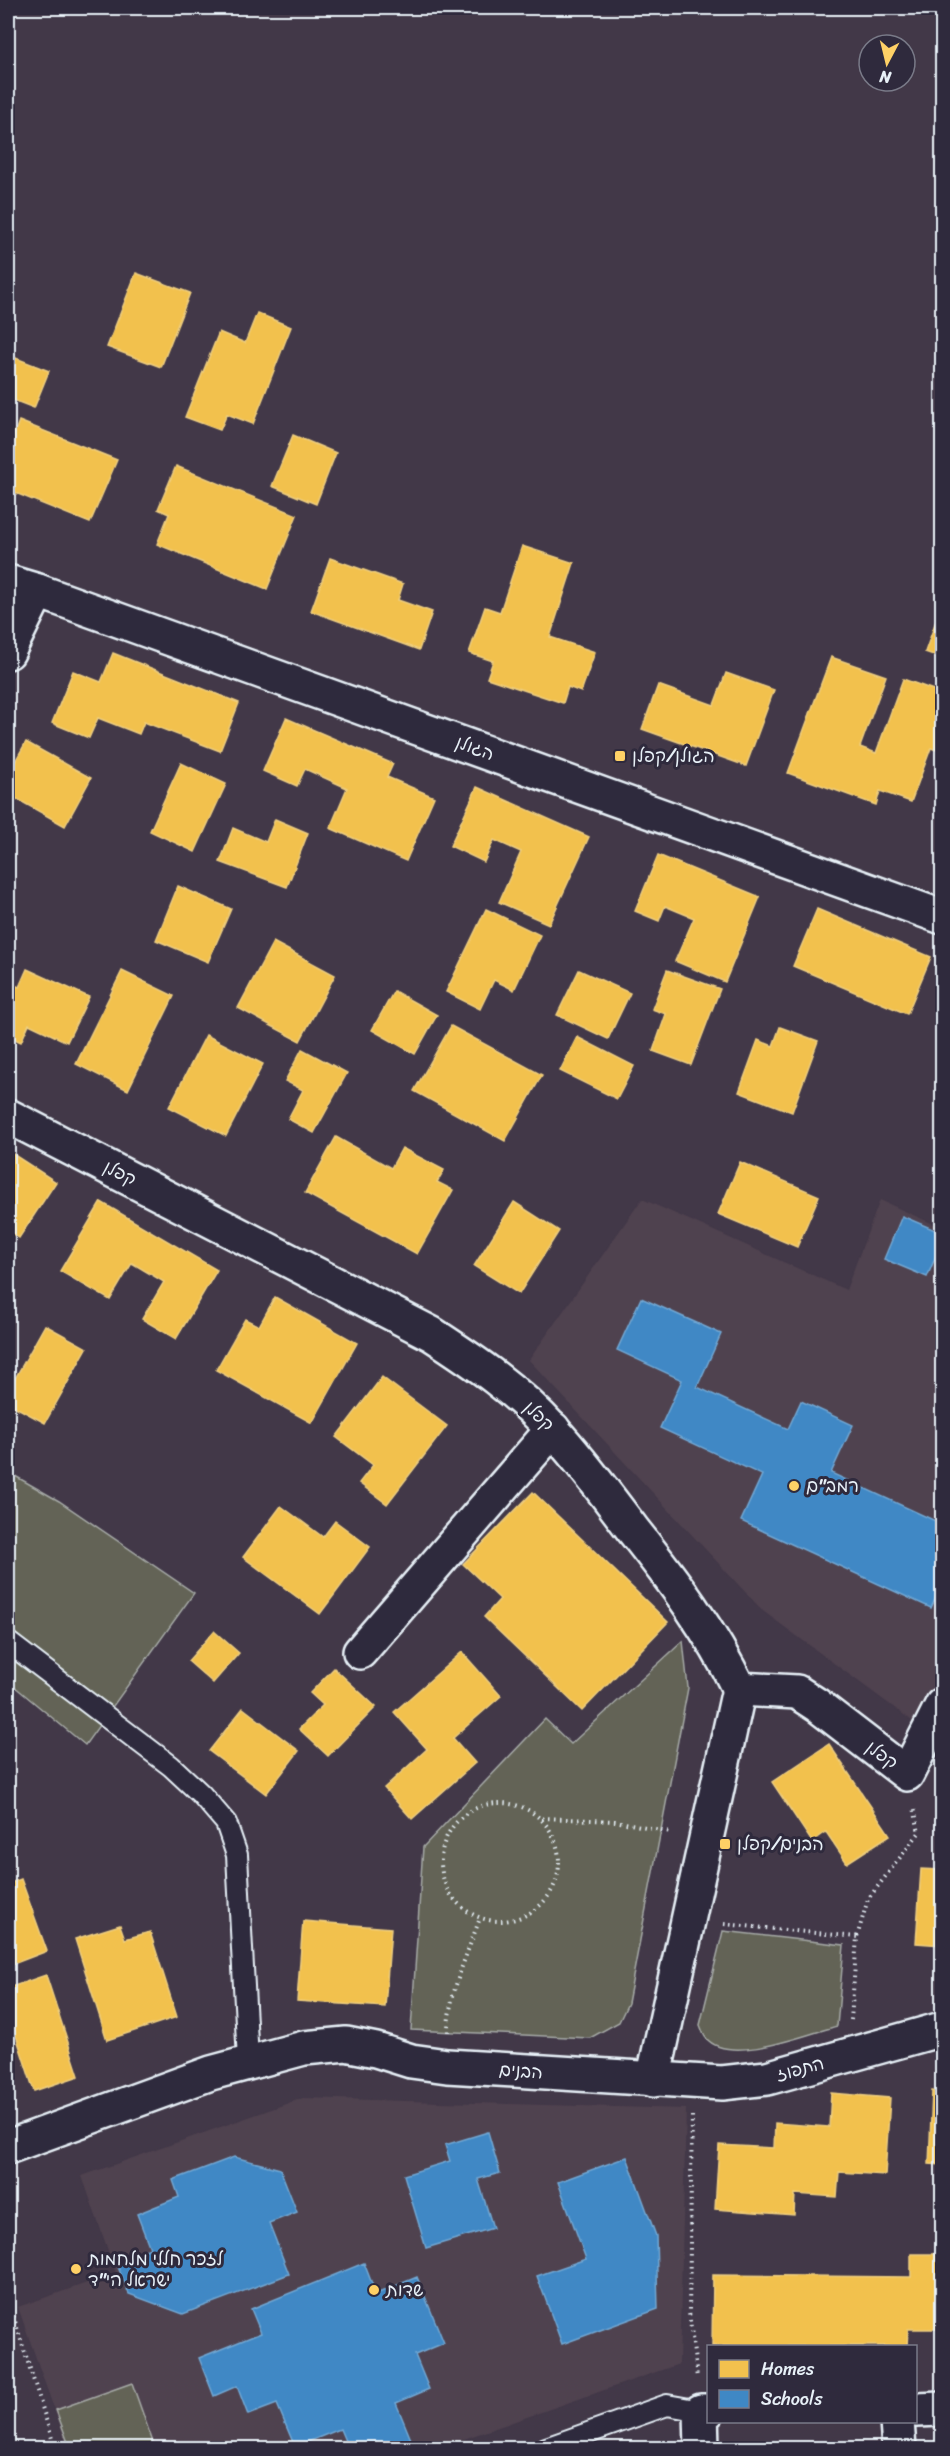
<svg xmlns="http://www.w3.org/2000/svg" width="950" height="2456" font-family="Sriracha,'Playpen Sans Hebrew',sans-serif">
  <style>
    .built { fill: #50424f }
    .green { fill: #636456; stroke: #a6aaa7; stroke-width: 1.5 }
    .homes { fill: #f2c14e; stroke: #efcf81; stroke-width: 1.5 }
    .schools { fill: #3f88c5; stroke: #72a8d4; stroke-width: 1.5 }
    .lines { fill: none; stroke-linecap: round; stroke-linejoin: round }
    .lane-casing { stroke: #e8f1f8; stroke-width: 24 }
    .street-casing { stroke: #e8f1f8; stroke-width: 38 }
    .secondary-casing { stroke: #e8f1f8; stroke-width: 38 }
    .path { stroke: #e8f1f8; stroke-width: 4; stroke-dasharray: 1.5 4.5; stroke-linecap: butt }
    .lane { stroke: #2f2a3d; stroke-width: 20 }
    .street { stroke: #2f2a3d; stroke-width: 33 }
    .secondary { stroke: #2f2a3d; stroke-width: 33 }
    .poi-dot { fill: #ffd166; stroke: #2f2a3d; stroke-width: 2 }
    .labels { text-anchor: middle; stroke-width: 6; stroke-linejoin: round; paint-order: stroke }
    .street-label { font-size: 18px; fill: #e8f1f8; stroke: #2f2a3d }
    .poi-label { font-size: 18px; fill: #e8f1f8; stroke: #2f2a3d; text-anchor: start }
  </style>
  <rect width="100%" height="100%" fill="#423848"/>
  <filter id="ink" filterUnits="userSpaceOnUse"><feTurbulence type="fractalNoise" baseFrequency=".0167" numOctaves="2"/><feDisplacementMap in="SourceGraphic" scale="12" xChannelSelector="R" yChannelSelector="G"/><feConvolveMatrix kernelMatrix="1 2 1 2 8 2 1 2 1" color-interpolation-filters="sRGB"/></filter>
  <g filter="url(#ink)">
    <g class="built">
      <polygon points="642,1199 846,1290 880,1200 942,1228 942,1668 915,1723 763,1611 529,1360"/>
      <polygon points="303,2098 686,2109 679,2364 438,2448 68,2448 18,2307 116,2273 82,2176"/>
    </g>
    <g class="green">
      <polygon points="8,1472 59,1501 194,1593 85,1745 8,1681"/>
      <polygon points="683,1641 688,1688 628,2003 619,2022 590,2038 411,2030 423,1847 545,1719 571,1744"/>
      <path d="M723 1931 844 1945 837 2026C807 2034 729 2066 706 2038 703 2035 702 2029 700 2025Z"/>
      <polygon points="132,2383 155,2448 70,2448 56,2410"/>
    </g>
    <g class="homes">
      <polygon points="136,273 190,293 161,367 107,347"/>
      <polygon points="257,313 291,327 253,424 227,414 220,430 185,417 219,332 245,343"/>
      <polygon points="8,355 49,371 34,408 8,398"/>
      <polygon points="19,421 117,460 90,523 8,490 8,450"/>
      <polygon points="293,435 336,453 316,504 272,486"/>
      <polygon points="176,466 297,515 267,589 157,544 169,514 158,509"/>
      <polygon points="522,546 574,563 550,637 595,652 581,692 568,687 563,703 487,678 493,661 469,653 485,607 500,612"/>
      <polygon points="330,558 403,584 398,600 432,612 419,650 311,611"/>
      <polygon points="942,604 942,658 925,652"/>
      <polygon points="113,653 239,703 220,751 144,722 139,734 98,718 89,738 52,723 73,671 101,682"/>
      <polygon points="831,657 886,676 860,747 876,753 903,679 942,693 942,752 931,748 911,802 880,791 876,805 788,773"/>
      <polygon points="726,673 774,690 746,766 642,729 658,685 714,705"/>
      <polygon points="286,718 393,764 387,777 434,797 406,861 330,828 347,788 305,769 297,786 263,771"/>
      <polygon points="26,742 91,778 65,826 8,794 8,774"/>
      <polygon points="181,763 226,784 195,852 150,831"/>
      <polygon points="477,787 589,837 549,924 499,902 521,852 494,840 484,862 450,846"/>
      <polygon points="275,819 308,833 287,887 220,862 233,828 266,842"/>
      <polygon points="658,855 760,897 725,982 675,961 694,918 665,906 659,921 635,911"/>
      <polygon points="178,886 231,909 208,962 156,940"/>
      <polygon points="486,909 540,935 514,990 494,980 480,1009 446,992"/>
      <polygon points="817,909 931,957 907,1014 793,966"/>
      <polygon points="273,942 335,975 300,1041 238,1008"/>
      <polygon points="27,969 89,997 67,1042 29,1024 21,1042 8,1036 8,982 19,987"/>
      <polygon points="579,970 630,993 608,1039 557,1015"/>
      <polygon points="667,970 720,989 691,1065 653,1051 666,1014 652,1009"/>
      <polygon points="122,971 174,996 128,1090 76,1064"/>
      <polygon points="394,991 437,1015 415,1054 372,1030"/>
      <polygon points="451,1026 542,1075 505,1141 414,1091"/>
      <polygon points="780,1027 818,1041 792,1112 739,1092 758,1040 773,1046"/>
      <polygon points="206,1035 263,1064 226,1136 169,1107"/>
      <polygon points="577,1037 634,1066 617,1099 560,1071"/>
      <polygon points="302,1049 347,1073 314,1133 288,1119 303,1090 285,1081"/>
      <polygon points="336,1137 391,1168 402,1148 444,1170 437,1182 453,1190 417,1254 305,1193"/>
      <polygon points="8,1151 56,1182 19,1238 8,1231"/>
      <polygon points="740,1162 819,1196 797,1247 718,1214"/>
      <polygon points="101,1202 217,1270 176,1339 142,1319 164,1282 132,1263 110,1300 60,1271"/>
      <polygon points="514,1202 559,1231 519,1294 474,1266"/>
      <polygon points="275,1297 357,1343 312,1423 216,1370 245,1319 259,1326"/>
      <polygon points="45,1325 87,1348 45,1423 8,1403 8,1391"/>
      <polygon points="382,1377 447,1426 387,1504 359,1483 373,1465 336,1437"/>
      <polygon points="533,1492 668,1622 582,1711 484,1617 500,1599 463,1564"/>
      <polygon points="281,1506 323,1537 335,1521 370,1547 320,1614 243,1557"/>
      <polygon points="214,1631 239,1653 213,1683 188,1661"/>
      <polygon points="462,1652 501,1696 453,1738 475,1763 412,1819 384,1788 427,1749 394,1712"/>
      <polygon points="334,1668 376,1707 328,1756 299,1729 323,1705 310,1693"/>
      <polygon points="243,1708 299,1751 266,1794 209,1751"/>
      <polygon points="829,1744 890,1835 847,1863 826,1832 812,1842 772,1782"/>
      <polygon points="942,1865 942,1945 916,1943 921,1869 942,1870"/>
      <polygon points="21,1879 47,1951 8,1966 8,1884"/>
      <polygon points="303,1921 391,1928 385,2007 297,2001"/>
      <polygon points="120,1925 125,1939 150,1932 177,2017 107,2040 75,1939"/>
      <polygon points="46,1975 79,2076 34,2091 8,2011 8,1988"/>
      <polygon points="932,2091 942,2092 942,2165 929,2164"/>
      <polygon points="831,2093 890,2098 885,2175 839,2172 837,2197 795,2194 794,2215 715,2209 719,2145 774,2148 775,2123 829,2127"/>
      <polygon points="911,2254 942,2254 942,2329 908,2329 907,2346 712,2346 713,2275 911,2277"/>
    </g>
    <g class="schools">
      <polygon points="902,1216 942,1233 942,1242 927,1277 884,1259"/>
      <polygon points="641,1298 721,1334 697,1387 788,1429 801,1401 853,1425 831,1473 942,1524 942,1584 931,1608 741,1521 762,1475 660,1428 682,1380 617,1350"/>
      <polygon points="488,2132 500,2173 478,2179 493,2228 426,2248 404,2175 450,2161 445,2145"/>
      <polygon points="234,2157 280,2169 297,2212 269,2223 289,2274 183,2314 129,2294 116,2262 150,2248 137,2214 179,2197 173,2180"/>
      <polygon points="627,2157 656,2236 658,2309 562,2344 537,2276 586,2259 558,2182"/>
      <polygon points="364,2263 376,2294 417,2277 444,2343 415,2355 429,2389 396,2403 412,2442 395,2448 348,2448 340,2429 295,2447 277,2404 248,2415 237,2386 214,2396 199,2358 261,2333 251,2309"/>
    </g>
    <g class="lines">
      <defs>
        <g id="lane">
          <polyline points="8,1642 171,1766 201,1794 226,1823 237,1855 248,2061"/>
          <polyline points="546,2448 667,2405 701,2411"/>
        </g>
        <g id="street">
          <polyline points="8,582 38,591"/>
          <path d="M8 1116 432 1334C475 1362 518 1391 553 1430 582 1461 607 1496 633 1530 673 1580 711 1631 739 1689L797 1692 817 1705 907 1774 942 1705"/>
          <polyline points="360,1652 553,1429"/>
          <polyline points="653,2080 739,1689"/>
          <polyline points="8,2147 211,2073 304,2048 346,2044 376,2050 411,2061 447,2066 722,2083 767,2078 942,2029"/>
          <polyline points="916,2410 942,2409"/>
          <polyline points="897,2422 899,2448"/>
          <polyline points="702,2448 701,2411 708,2411"/>
        </g>
        <polyline id="secondary" points="8,652 38,591 942,917"/>
      </defs>
      <use href="#lane" class="lane-casing"/>
      <use href="#street" class="street-casing"/>
      <use href="#secondary" class="secondary-casing"/>
      <g class="path">
        <circle cx="500" cy="1862" r="59"/>
        <polyline points="542,1818 615,1821 671,1832"/>
        <polyline points="724,1924 857,1937"/>
        <polyline points="851,2020 857,1937 868,1899 919,1833 914,1807"/>
        <path d="M448 2032C448 1995 468 1952 480 1918"/>
        <polyline points="692,2116 689,2312 697,2378"/>
        <polyline points="8,2299 55,2448"/>
      </g>
      <use href="#lane" class="lane"/>
      <use href="#street" class="street"/>
      <use href="#secondary" class="secondary"/>
    </g>
  </g>
  <g class="poi-dot">
    <rect x="614" y="750" width="12" height="12" rx="3"/>
    <circle cx="794" cy="1486" r="6"/>
    <rect x="719" y="1838" width="12" height="12" rx="3"/>
    <circle cx="76" cy="2269" r="6"/>
    <circle cx="374" cy="2290" r="6"/>
  </g>
  <g class="labels">
    <g class="street-label">
      <text transform="translate(475 748) rotate(20)" y="6">הגולן</text>
      <text transform="translate(120 1173) rotate(27)" y="6">קפלן</text>
      <text transform="translate(539 1416) rotate(44)" y="6">קפלן</text>
      <text transform="translate(882 1755) rotate(37)" y="6">קפלן</text>
      <text transform="translate(800 2069) rotate(-15)" y="6">התפוז</text>
      <text transform="translate(521 2071) rotate(4)" y="6">הבנים</text>
    </g>
    <g class="poi-label">
      <text x="632" y="762">הגולן/קפלן</text>
      <text x="806" y="1492">רמב"ם</text>
      <text x="737" y="1850">הבנים/קפלן</text>
      <text x="88" y="2265">לזכר חללי מלחמות<tspan x="88" dy="21">ישראל הי"ד</tspan></text>
      <text x="386" y="2296">שדות</text>
    </g>
  </g>
  <rect width="950" height="2456" fill="none" stroke="#2f2a3d" stroke-width="30"/>
  <rect x="15" y="15" width="920" height="2426" fill="none" stroke="#e8f1f8" stroke-width="2" filter="url(#ink)"/>
  <rect x="707" y="2345" width="210" height="78" fill="#2f2a3d" stroke="#797a88" stroke-width="1.5"/>
  <rect x="719" y="2360" width="30" height="18" fill="#f2c14e" stroke="#797a88" stroke-width="1.5"/>
  <text x="761" y="2375" font-size="18" fill="#e8f1f8">Homes</text>
  <rect x="719" y="2390" width="30" height="18" fill="#3f88c5" stroke="#797a88" stroke-width="1.5"/>
  <text x="761" y="2405" font-size="18" fill="#e8f1f8">Schools</text>
  <g transform="translate(887 63) rotate(187)"><circle r="28" fill="#2f2a3d" stroke="#797a88" stroke-width="1.5"/>
  <path d="M0-4.5L10 22L0 15L-10 22Z" fill="#ffd166"/>
  <text y="-9" font-size="16" font-weight="bold" text-anchor="middle" fill="#e8f1f8">N</text>
  </g>
</svg>
